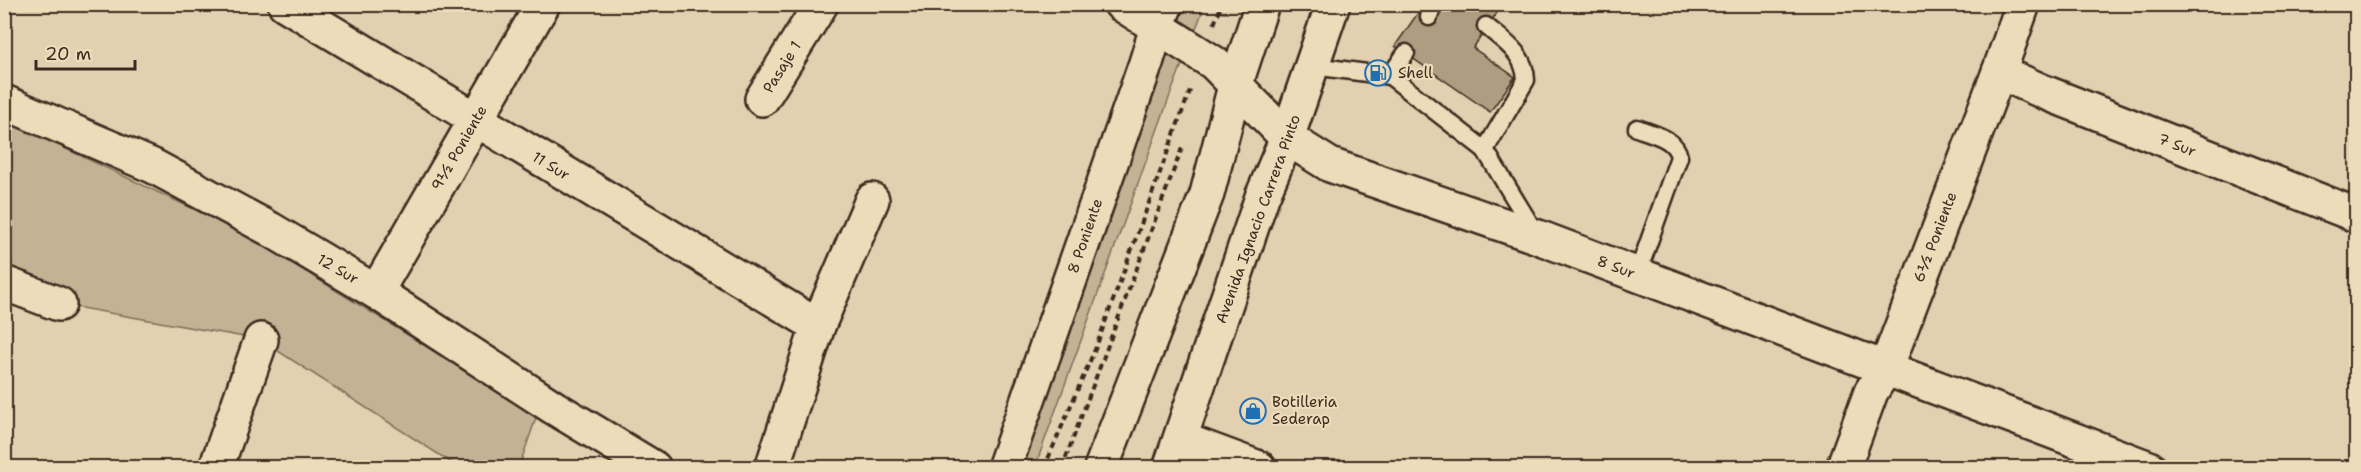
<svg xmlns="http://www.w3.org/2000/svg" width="2361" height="472" viewBox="0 0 2361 472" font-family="'Shantell Sans',sans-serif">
<rect width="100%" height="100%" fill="#e3d0b0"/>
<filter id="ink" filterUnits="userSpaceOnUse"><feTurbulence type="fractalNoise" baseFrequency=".0167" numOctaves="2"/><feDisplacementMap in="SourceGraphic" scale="12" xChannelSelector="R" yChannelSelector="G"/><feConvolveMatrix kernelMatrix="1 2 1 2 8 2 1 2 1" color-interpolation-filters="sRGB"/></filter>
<g filter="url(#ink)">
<g fill="#c4b295" stroke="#806e5a" stroke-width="1.5">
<polygon points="1180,5 1205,5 1169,98 1035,467 1014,468"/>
<polygon points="5,120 240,231 537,415 519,467 458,467 261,340 59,304 5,285"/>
</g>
<polygon fill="#af9d82" stroke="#3b2a1e" stroke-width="1.5" points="1445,4 1503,4 1473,48 1515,77 1490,112 1395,46 1420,10 1435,21"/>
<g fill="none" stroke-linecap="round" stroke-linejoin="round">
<g stroke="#3b2a1e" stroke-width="21">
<g id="lane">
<polyline points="1429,17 1433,4"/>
<polyline points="1313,66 1390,76 1406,53"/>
<path d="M1390 76 1485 150 1526 80C1525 54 1505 42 1486 26"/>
<path d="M1637 128C1652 134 1676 138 1679 157L1637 275"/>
<polyline points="1485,150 1536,234"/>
</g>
</g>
<g stroke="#3b2a1e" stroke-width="38">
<g id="street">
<polyline points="285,4 818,326"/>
<polyline points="1121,4 1214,63 1287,138 1330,165 1538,237 2149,468"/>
<polyline points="1999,72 2044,92 2356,215"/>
<polyline points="762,99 821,4"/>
<polyline points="4,102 153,166 270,229 376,292 553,407 654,468"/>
<polyline points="4,283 59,304"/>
<polyline points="376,292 543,4"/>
<polyline points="216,468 261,340"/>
<polyline points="772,468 818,326 872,200"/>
<polyline points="1004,468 1146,63 1157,27"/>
<polyline points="1843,468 1871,392 1886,368 1999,72 2023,4"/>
</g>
</g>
<g stroke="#3b2a1e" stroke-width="38">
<g id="secondary">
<polyline points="1157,27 1166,4"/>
<polyline points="1181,439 1259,468"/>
</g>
</g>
<g stroke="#3b2a1e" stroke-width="38">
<g id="primary">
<polyline points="1101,468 1207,194 1235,86 1262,4"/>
<polyline points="1170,468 1262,197 1287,138 1333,4"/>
</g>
</g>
<g stroke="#3b2a1e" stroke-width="4" stroke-dasharray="6 4.5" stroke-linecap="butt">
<polyline points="1214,24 1222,4"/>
<polyline points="1044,468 1096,347 1191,88"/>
<polyline points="1062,468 1182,148"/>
</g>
<use href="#lane" stroke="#eedbb9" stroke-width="16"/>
<use href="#street" stroke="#eedbb9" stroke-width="33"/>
<use href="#secondary" stroke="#eedbb9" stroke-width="33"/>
<use href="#primary" stroke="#eedbb9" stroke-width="33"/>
</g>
</g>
<defs>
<g id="fuel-ring" transform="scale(1.35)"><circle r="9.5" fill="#eedbb9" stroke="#1f6fb2" stroke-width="1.5"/><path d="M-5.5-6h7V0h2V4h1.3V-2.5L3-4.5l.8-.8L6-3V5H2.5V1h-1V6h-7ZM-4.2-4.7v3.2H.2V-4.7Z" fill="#1f6fb2"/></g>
<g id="shop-ring" transform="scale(1.35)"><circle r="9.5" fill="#eedbb9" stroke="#1f6fb2" stroke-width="1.5"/><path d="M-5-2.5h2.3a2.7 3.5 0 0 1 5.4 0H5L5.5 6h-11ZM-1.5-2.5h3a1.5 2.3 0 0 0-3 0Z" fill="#1f6fb2"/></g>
</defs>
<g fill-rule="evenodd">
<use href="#fuel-ring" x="1378" y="73"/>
<use href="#shop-ring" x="1253" y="411"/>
</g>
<g text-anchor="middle" stroke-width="4.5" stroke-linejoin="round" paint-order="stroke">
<g font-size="15" fill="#3b2a1e" stroke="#eedbb9">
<text transform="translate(782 67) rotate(-58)" y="5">Pasaje 1</text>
<text transform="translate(2177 145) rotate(21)" y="5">7 Sur</text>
<text transform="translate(459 148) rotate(-60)" y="5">9½ Poniente</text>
<text transform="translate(551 166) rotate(31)" y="5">11 Sur</text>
<text transform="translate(1258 219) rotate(-70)" y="5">Avenida Ignacio Carrera Pinto</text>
<text transform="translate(1085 236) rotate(-71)" y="5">8 Poniente</text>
<text transform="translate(1935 237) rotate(-69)" y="5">6½ Poniente</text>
<text transform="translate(1616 267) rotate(21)" y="5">8 Sur</text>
<text transform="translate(338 269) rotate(30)" y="5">12 Sur</text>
</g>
<g font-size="15" fill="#3b2a1e" stroke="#eedbb9" text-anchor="start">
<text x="1398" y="78">Shell</text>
<text x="1272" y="407">Botilleria<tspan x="1272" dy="17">Sederap</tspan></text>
</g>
</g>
<rect width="2361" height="472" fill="none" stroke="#eedbb9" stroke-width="24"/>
<rect x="12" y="12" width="2337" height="448" fill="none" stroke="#3b2a1e" stroke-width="2" filter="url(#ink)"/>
<path d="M36 60v9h99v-9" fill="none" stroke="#3b2a1e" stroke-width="3"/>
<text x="45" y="60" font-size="18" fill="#3b2a1e" stroke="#eedbb9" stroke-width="4.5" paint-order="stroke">20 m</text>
</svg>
